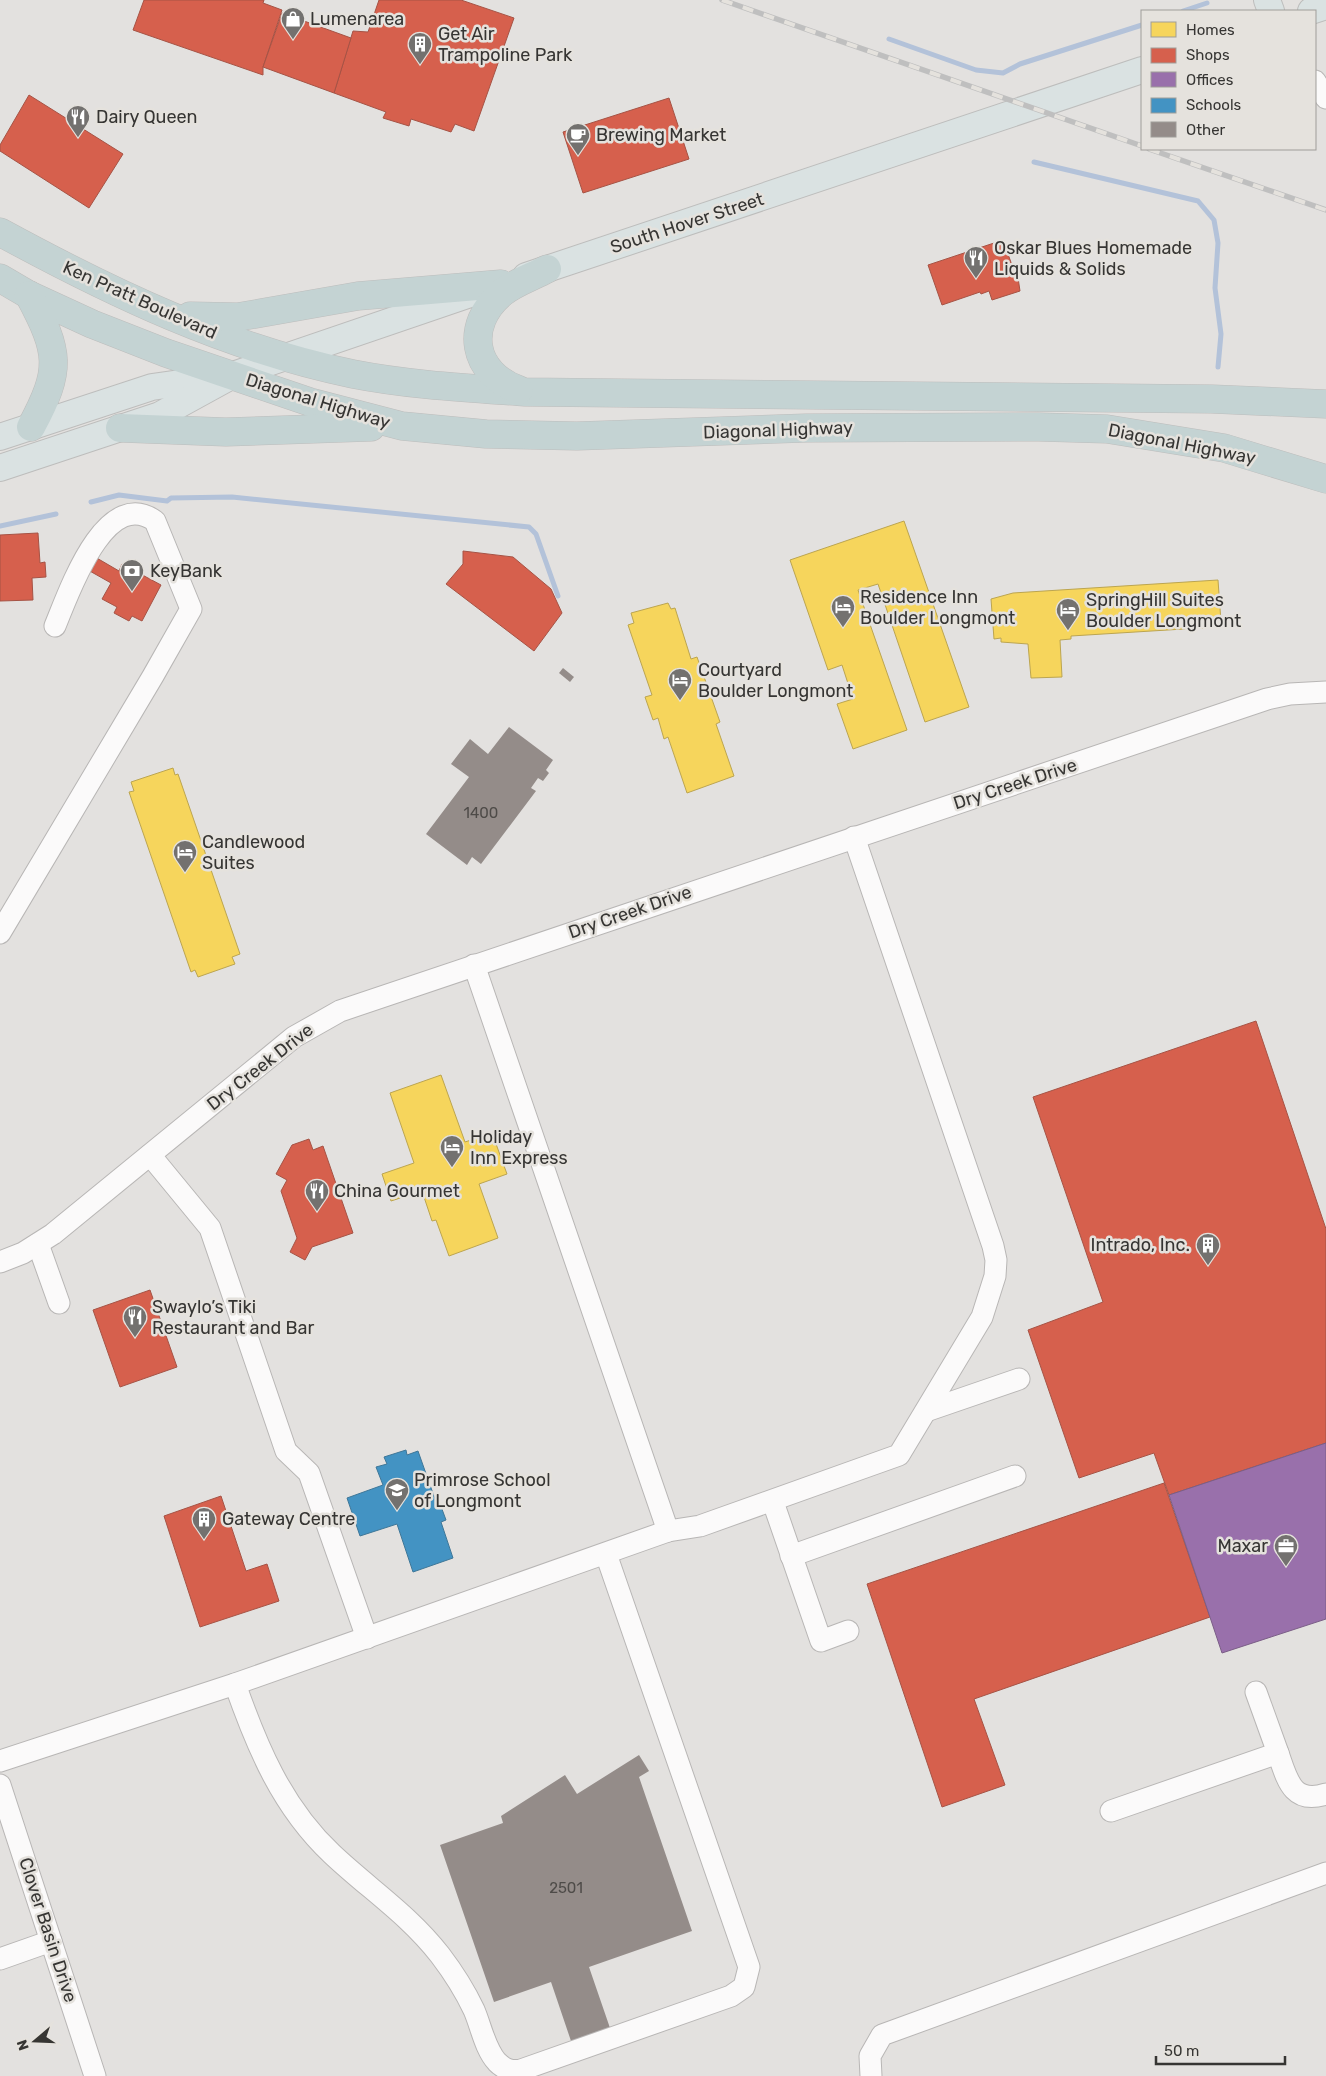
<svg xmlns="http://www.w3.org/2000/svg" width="1326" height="2076" viewBox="0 0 1326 2076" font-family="Rubik,sans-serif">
<rect width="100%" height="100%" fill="#e3e1df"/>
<g fill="#f6d55c" stroke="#bca550">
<polygon points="904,521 969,707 925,722 878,584 858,590 907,730 853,749 837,704 853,699 842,665 828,670 790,560"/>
<polygon points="1218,580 1221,622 1215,622 1216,627 1071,636 1071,639 1060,640 1062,677 1031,678 1028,644 1001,642 1001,638 994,639 991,599 1013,593"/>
<polygon points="668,603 671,609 675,608 691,659 697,657 720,722 716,724 734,776 687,793 668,737 664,739 658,718 653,720 645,697 652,695 628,625 634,623 631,613"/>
<polygon points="173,768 175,775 178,774 240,954 232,957 235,964 198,977 195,970 191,972 129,792 134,791 131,782"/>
<polygon points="441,1075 465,1142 492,1133 507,1174 479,1184 498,1238 449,1256 436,1220 432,1221 422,1191 391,1201 382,1174 414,1163 390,1093"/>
</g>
<g fill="#d6604d" stroke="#a65345">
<polygon points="144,0 264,0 263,3 282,10 263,67 263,75 133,30"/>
<polygon points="379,0 461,0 514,18 474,131 455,124 451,132 411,119 409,126 383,118 386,112 334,93 353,31 368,32"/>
<polygon points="282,13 351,38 334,93 263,67"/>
<polygon points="29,95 123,154 89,208 0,151 0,145"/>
<polygon points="669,98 689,159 583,193 563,132"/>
<polygon points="1003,240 1013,268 1017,271 1020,291 992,300 989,291 981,294 980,292 942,305 928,265"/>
<polygon points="38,533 40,563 45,562 46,577 32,578 33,600 0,601 0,535"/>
<polygon points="463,551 513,557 551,589 562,613 534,651 446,584 463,564"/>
<polygon points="95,557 119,571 122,564 161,585 142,621 132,616 129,621 114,613 117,607 102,599 111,583 88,570"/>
<polygon points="1256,1021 1326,1229 1326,1443 1169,1495 1154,1453 1079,1478 1028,1330 1103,1302 1033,1097"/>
<polygon points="309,1139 313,1150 323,1146 353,1233 312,1247 305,1260 290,1252 297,1238 281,1191 287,1180 276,1174 292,1145"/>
<polygon points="150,1290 177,1367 120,1387 93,1310"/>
<polygon points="1164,1483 1210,1617 974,1699 1005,1785 942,1807 867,1584"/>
<polygon points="221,1496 246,1571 267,1564 279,1601 200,1627 164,1516"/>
</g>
<polygon fill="#9970ab" stroke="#7b5e87" points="1326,1443 1326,1619 1222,1653 1169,1495"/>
<polygon fill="#4393c3" stroke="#3f7798" points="406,1450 407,1455 418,1451 436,1502 439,1501 446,1520 441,1522 453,1558 413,1572 397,1524 360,1536 347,1498 383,1485 376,1467 387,1464 384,1457"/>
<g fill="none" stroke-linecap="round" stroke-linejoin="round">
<g stroke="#b3c2d9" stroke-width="5">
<polyline points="1183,11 1207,3"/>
<polyline points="889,39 976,70 1003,73 1020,64 1142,25"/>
<polyline points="1034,162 1198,201 1214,220 1218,243 1215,288 1221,334 1218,367"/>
<polyline points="91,502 119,495 167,501 171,498 232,497 529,527 536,534 558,596"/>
<polyline points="0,526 56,514"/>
</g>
</g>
<g fill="#948c89">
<polygon points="563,668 574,677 570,682 559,673"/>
<polygon points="509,727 553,760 546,770 549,773 543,781 538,778 531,788 536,791 481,864 472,857 467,865 426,834 469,777 451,764 470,739 488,754"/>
<polygon points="639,1755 649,1771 639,1777 692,1931 589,1967 610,2028 571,2041 551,1982 494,2002 440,1845 503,1823 501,1816 565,1775 577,1794"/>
</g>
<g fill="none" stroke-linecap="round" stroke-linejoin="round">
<g stroke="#b8b6b5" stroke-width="23">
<g id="minor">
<polyline points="1315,81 1326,98"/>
<path d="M0 933 153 676 191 609 155 521C105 485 68 595 55 626"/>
<polyline points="474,965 668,1531"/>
<polyline points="150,1155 210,1228 286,1451 309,1473 367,1638"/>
<polyline points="38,1244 59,1303"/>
<polyline points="0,1262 23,1253 53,1234 294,1037 340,1011 1267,699 1290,694 1326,692"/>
<polyline points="926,1411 1019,1379"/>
<polyline points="773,1502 821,1641 848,1631"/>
<polyline points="791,1556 1015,1476"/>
<path d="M235 1684C257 1747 282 1807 332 1854 369 1889 408 1914 440 1955 453 1972 465 1991 474 2010 481 2026 485 2049 497 2062 504 2069 511 2072 521 2070L731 1996 744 1987 749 1967 606 1554"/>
<path d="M1278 1753C1287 1779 1292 1805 1326 1794"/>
<polyline points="0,1761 235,1684 668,1531 700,1526 899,1455 982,1317 995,1276 996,1260 993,1246 854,837"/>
<polyline points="0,1785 95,2076"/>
<polyline points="1111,1811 1278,1753 1256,1692"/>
<polyline points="0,1959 51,1941"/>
<polyline points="871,2076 870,2056 882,2035 1326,1873"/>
</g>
</g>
<g stroke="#bdbdbc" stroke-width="28">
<g id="major">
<polyline points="1267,0 1271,11"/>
<polyline points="1311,11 1326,6"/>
<polyline points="526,276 1142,70"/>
<polyline points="0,437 152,387 215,378"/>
<polyline points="0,468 160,415 233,375 479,291"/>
</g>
</g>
<g stroke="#bdbdbc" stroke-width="29">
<g id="highway">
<path d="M0 232C112 293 227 348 353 374 409 385 468 388 525 392L1212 399 1326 404"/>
<polyline points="0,278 29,295 92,324 166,353 310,402 402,426 486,434 577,436 806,428 1039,427 1107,429 1224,448 1326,479"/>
<path d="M29 295C60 353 62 369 31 427"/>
<polyline points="190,316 238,317 358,296 501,284"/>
<path d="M519 390C472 373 464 325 502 293 514 283 532 277 547 269"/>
<polyline points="120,428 226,432 371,427"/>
</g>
</g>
<use href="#minor" stroke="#fbfafa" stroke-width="21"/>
<use href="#major" stroke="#dae2e2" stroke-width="26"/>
<use href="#highway" stroke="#c4d3d3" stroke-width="28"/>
<g stroke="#bfbfbf" stroke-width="5.5">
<g id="rail">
<polyline points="722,0 1142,146"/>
<polyline points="1149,149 1326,210"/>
</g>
</g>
<use href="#rail" stroke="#e5e2dd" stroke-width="4" stroke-dasharray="11" stroke-linecap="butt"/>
</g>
<defs>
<g id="shop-pin" transform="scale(1.25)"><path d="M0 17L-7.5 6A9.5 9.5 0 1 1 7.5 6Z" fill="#73716f" stroke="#e5e2dd"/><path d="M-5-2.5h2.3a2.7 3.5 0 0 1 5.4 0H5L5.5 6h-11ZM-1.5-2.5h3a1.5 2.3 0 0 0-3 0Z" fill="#fff"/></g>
<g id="building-pin" transform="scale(1.25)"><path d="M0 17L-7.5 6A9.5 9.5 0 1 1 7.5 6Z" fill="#73716f" stroke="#e5e2dd"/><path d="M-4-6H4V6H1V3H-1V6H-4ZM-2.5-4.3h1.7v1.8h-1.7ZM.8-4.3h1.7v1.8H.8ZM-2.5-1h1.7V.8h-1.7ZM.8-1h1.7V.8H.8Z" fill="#fff"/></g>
<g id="restaurant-pin" transform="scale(1.25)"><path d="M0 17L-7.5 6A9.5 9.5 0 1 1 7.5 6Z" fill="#73716f" stroke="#e5e2dd"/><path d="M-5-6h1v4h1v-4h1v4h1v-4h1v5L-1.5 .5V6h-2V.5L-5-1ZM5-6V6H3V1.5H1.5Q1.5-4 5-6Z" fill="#fff"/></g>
<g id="cafe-pin" transform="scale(1.25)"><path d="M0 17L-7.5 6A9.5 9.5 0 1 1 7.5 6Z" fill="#73716f" stroke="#e5e2dd"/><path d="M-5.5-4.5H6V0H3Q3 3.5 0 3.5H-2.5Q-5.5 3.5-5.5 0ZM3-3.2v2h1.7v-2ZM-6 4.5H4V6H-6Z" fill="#fff"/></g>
<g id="bank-pin" transform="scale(1.25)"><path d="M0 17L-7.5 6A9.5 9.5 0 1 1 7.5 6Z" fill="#73716f" stroke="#e5e2dd"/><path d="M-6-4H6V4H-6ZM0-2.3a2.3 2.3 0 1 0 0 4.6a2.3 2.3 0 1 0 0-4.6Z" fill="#fff"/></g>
<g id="hotel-pin" transform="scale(1.25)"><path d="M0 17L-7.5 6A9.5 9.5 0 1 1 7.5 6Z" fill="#73716f" stroke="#e5e2dd"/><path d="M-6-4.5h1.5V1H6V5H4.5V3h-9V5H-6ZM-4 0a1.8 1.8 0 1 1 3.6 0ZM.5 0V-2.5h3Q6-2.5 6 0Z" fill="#fff"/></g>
<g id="school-pin" transform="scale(1.25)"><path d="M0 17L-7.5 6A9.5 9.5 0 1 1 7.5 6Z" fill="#73716f" stroke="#e5e2dd"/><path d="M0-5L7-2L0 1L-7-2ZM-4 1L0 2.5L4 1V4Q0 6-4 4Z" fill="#fff"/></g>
<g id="office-pin" transform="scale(1.25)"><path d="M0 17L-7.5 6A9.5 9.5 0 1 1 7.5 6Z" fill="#73716f" stroke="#e5e2dd"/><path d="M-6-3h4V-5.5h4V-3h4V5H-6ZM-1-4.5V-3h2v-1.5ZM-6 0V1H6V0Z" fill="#fff"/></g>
</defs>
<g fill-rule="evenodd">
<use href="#shop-pin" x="293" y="19"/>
<use href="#building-pin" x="420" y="44"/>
<use href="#restaurant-pin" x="78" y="117"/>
<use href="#cafe-pin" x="578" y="135"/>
<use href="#restaurant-pin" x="976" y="258"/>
<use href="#bank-pin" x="132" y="571"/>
<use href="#hotel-pin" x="843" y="607"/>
<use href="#hotel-pin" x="1068" y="610"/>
<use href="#hotel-pin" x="680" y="680"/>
<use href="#hotel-pin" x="185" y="852"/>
<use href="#hotel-pin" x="452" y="1147"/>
<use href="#restaurant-pin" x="317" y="1191"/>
<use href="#building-pin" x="1208" y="1245"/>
<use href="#restaurant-pin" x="135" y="1317"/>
<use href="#school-pin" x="397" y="1490"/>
<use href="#building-pin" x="204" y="1519"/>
<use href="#office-pin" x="1286" y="1546"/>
</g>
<g text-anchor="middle" stroke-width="5" stroke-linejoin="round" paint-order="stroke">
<g font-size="15" fill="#4e4b48">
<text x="481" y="818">1400</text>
<text x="566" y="1893">2501</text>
</g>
<g font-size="18" fill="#363533" stroke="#e5e2dd" text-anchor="start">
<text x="310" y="25">Lumenarea</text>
<text x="438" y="40">Get Air<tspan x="438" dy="21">Trampoline Park</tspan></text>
<text x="96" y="123">Dairy Queen</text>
<text x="596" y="141">Brewing Market</text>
<text x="994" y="254">Oskar Blues Homemade<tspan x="994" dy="21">Liquids &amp; Solids</tspan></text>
<text x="150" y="577">KeyBank</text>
<text x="860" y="603">Residence Inn<tspan x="860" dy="21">Boulder Longmont</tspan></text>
<text x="1086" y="606">SpringHill Suites<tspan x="1086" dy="21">Boulder Longmont</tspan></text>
<text x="698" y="676">Courtyard<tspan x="698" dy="21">Boulder Longmont</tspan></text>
<text x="202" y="848">Candlewood<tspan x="202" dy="21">Suites</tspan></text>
<text x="470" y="1143">Holiday<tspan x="470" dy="21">Inn Express</tspan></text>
<text x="334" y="1197">China Gourmet</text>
<text x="1190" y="1251" text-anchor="end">Intrado, Inc.</text>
<text x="152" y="1313">Swaylo’s Tiki<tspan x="152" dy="21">Restaurant and Bar</tspan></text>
<text x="414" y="1486">Primrose School<tspan x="414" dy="21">of Longmont</tspan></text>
<text x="222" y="1525">Gateway Centre</text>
<text x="1268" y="1552" text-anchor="end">Maxar</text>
</g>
<g font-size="18" fill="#363533" stroke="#e5e2dd">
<text transform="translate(687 223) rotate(-18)" y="6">South Hover Street</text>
<text transform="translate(140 300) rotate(24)" y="6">Ken Pratt Boulevard</text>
<text transform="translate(318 401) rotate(17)" y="6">Diagonal Highway</text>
<text transform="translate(778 430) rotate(-2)" y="6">Diagonal Highway</text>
<text transform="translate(1182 444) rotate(11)" y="6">Diagonal Highway</text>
<text transform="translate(1015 784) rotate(-18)" y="6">Dry Creek Drive</text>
<text transform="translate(630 912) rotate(-19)" y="6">Dry Creek Drive</text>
<text transform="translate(260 1067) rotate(-38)" y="6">Dry Creek Drive</text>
<text transform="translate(48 1930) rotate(72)" y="6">Clover Basin Drive</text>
</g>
</g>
<rect x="1141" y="10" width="175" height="140" fill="#e5e2dd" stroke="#9f9d99"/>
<rect x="1151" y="22" width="25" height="15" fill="#f6d55c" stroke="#9f9d99"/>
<text x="1186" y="35" font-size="15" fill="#363533">Homes</text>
<rect x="1151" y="48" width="25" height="15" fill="#d6604d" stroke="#9f9d99"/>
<text x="1186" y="60" font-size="15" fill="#363533">Shops</text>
<rect x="1151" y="72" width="25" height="15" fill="#9970ab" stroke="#9f9d99"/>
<text x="1186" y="85" font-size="15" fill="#363533">Offices</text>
<rect x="1151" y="98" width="25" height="15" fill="#4393c3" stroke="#9f9d99"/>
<text x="1186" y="110" font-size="15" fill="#363533">Schools</text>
<rect x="1151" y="122" width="25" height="15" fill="#948c89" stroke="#9f9d99"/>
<text x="1186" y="135" font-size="15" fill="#363533">Other</text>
<g transform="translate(35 2041) rotate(251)" stroke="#e5e2dd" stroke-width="4" paint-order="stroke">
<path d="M0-4L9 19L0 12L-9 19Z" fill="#363533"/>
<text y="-8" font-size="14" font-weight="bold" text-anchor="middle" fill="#363533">N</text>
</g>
<path d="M1156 2056v8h129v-8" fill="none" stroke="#363533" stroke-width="2.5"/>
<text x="1164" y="2056" font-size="15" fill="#363533" stroke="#e5e2dd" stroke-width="4" paint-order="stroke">50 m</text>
</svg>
